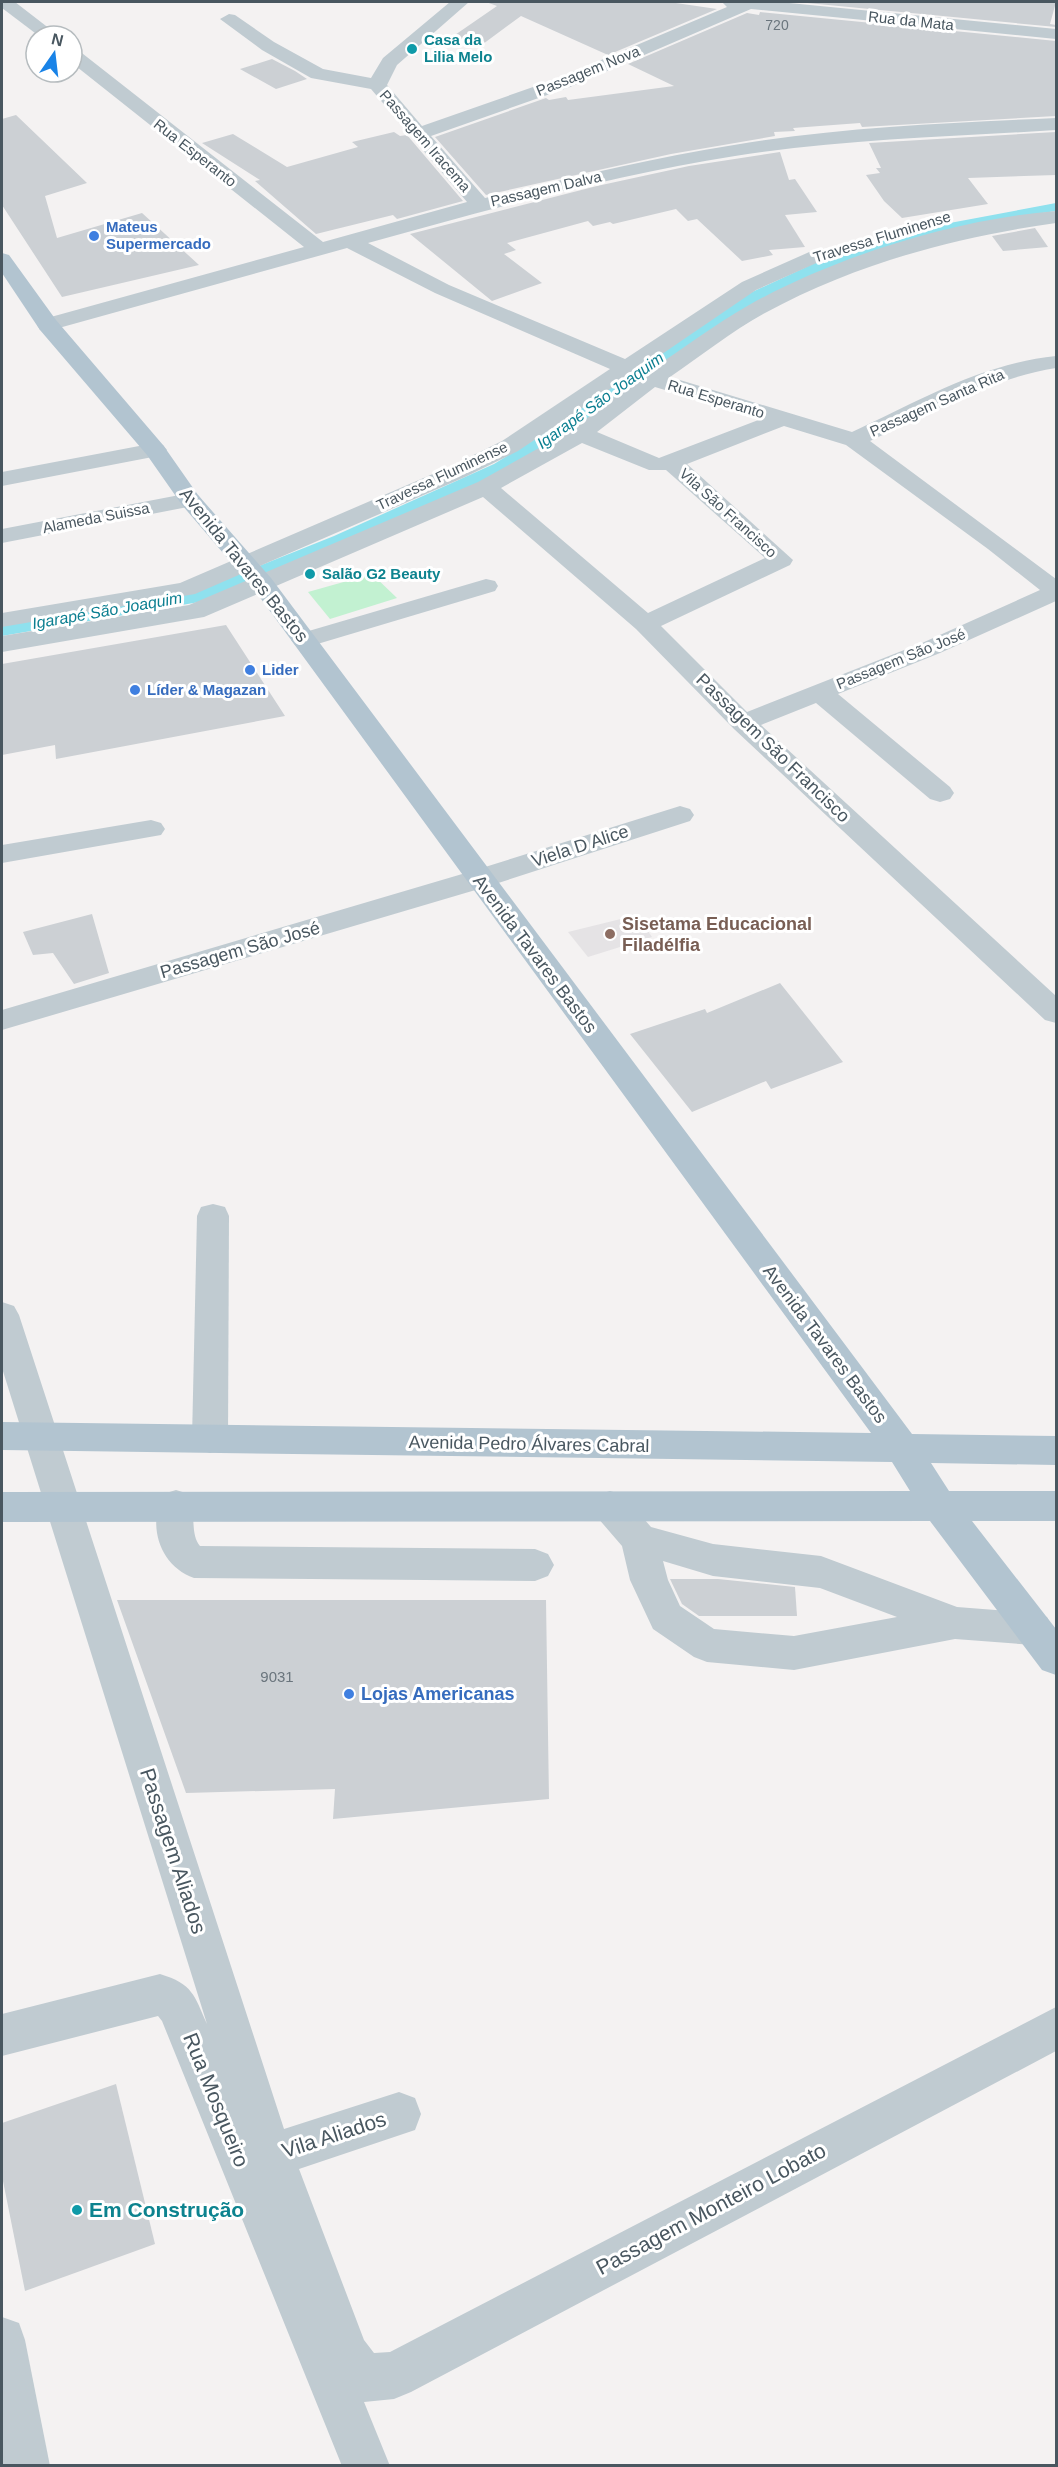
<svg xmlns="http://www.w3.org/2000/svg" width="1058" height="2467" viewBox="0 0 1058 2467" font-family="Arial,sans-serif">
<rect width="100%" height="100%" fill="#f4f2f2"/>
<polygon fill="#e5e3e5" points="637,915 652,937 588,957 568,932"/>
<polygon fill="#c2f1d1" points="372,574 397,598 330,619 308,592"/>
<polygon fill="#8fe1ee" points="1056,203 1056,211 1010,218 850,260 487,482 205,601 2,636 2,624 196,591 334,536 494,464 562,423 638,366 752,292 817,262 923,228"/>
<g fill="#ccd0d4">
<polygon points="486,2 669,2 717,9 608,55 521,16 483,44 452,37 497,6"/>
<polygon points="797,2 1056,2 1050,24 1056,25 1056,27"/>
<polygon points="760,12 1056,41 1056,116 862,127 860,123 793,128 795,131 774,132 775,136 671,154 486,195 435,137 546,98 549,100 566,97 568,100 674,86 628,64 747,13 759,15"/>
<polygon points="272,59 295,71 307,79 276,89 240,69"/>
<polygon points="16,115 87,183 45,196 57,238 142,213 199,265 62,297 2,205 2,119"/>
<polygon points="394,132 400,136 407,135 463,201 397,219 393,215 316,234 255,181 260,180 202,143 233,134 287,167 358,147 352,142"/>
<polygon points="1056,132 1056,175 968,178 988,204 902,218 884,201 866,175 880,173 876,168 881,168 869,143"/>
<polygon points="780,152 789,180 795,179 817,212 785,215 805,247 769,250 773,255 742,261 697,219 688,221 676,209 613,224 610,222 593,226 588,221 507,243 516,250 504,254 542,283 492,301 410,234 597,186 689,166"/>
<polygon points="1035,228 1048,247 1003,251 992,236"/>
<polygon points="226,625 285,716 56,759 55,745 2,755 2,664"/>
<polygon points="92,914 109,973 74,984 53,953 33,955 23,932"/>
<polygon points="780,983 843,1062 771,1089 766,1081 692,1112 630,1034 705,1009 707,1013"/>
<polygon points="670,1579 718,1579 795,1587 797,1616 699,1616 682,1604"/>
<polygon points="117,1600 546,1600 549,1799 333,1819 335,1789 186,1793"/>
<polygon points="116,2084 155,2244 25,2291 2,2176 2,2123"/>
</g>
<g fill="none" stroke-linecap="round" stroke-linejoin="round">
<g fill="#c0cbd1" fill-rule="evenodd">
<polygon points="2,2 15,2 59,36 39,36 2,8"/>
<path d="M450 2H469L397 65 387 85 422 126 556 79 727 7 722 2H779L1056 29V39L751 9 570 87 431 136 485 198C567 179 650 158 734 145 840 127 948 123 1056 118V130C949 137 842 139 735 156 611 176 489 209 368 243L449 285 625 359 742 282 816 249H830L833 253 830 257 756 290 643 367 650 370C683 349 715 324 749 305 836 256 957 219 1056 211V223C955 237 855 264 765 313 732 331 701 356 670 377L852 432C918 401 983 363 1056 356V368C989 379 931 412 870 441L1056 579V601L940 653 838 694 950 787 954 793 950 799 940 802 930 799 816 703 761 725 1056 996V1023L1045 1020 734 729 636 629 483 497 204 617 2 652V636L189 605 478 482 573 429 636 380 628 377 518 451 465 477 195 594 2 627V613L180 583 449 467 502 441 610 369 435 293 347 248 48 331 40 330 37 325 40 320 304 247 72 63V49L78 50 323 242 467 202 371 89 311 78 262 50 220 19 229 14 235 15 274 42 323 69 371 78 383 58ZM655 387 761 419 659 458 597 432ZM784 426 846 445 988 549 1040 590 922 643 747 712 661 626 790 565 793 560 687 464ZM582 443 649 470H666L765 558 648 613 501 488Z"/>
<polygon points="155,443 163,445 167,450 163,455 2,486 2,472"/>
<polygon points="190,493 198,495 202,500 198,505 2,543 2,529"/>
<polygon points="486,579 495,581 498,586 495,591 304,648 295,645 291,640 295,635"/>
<polygon points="680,806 690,809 694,815 690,821 489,886 2,1030 2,1010 469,872"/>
<polygon points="151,820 161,823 165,829 161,835 2,863 2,845"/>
<polygon points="213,1204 225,1207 229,1216 228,1439 223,1449 210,1453 197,1449 192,1439 197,1216 201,1207"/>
<path d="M2 1302 14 1306 19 1315 284 2129 399 2092 415 2098 421 2114 415 2130 299 2169 364 2340 374 2353 390 2352 1056 2007V2051L411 2392 394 2399 364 2402 390 2466H342L162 2021 158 2016 2 2056V2014L160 1974C193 1984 194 1995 207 2024L2 1368Z"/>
<path d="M176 1490 189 1494C197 1510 189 1533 200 1546L535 1549 548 1554 554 1565 548 1576 535 1581 194 1578C160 1566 147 1526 163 1494Z"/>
<path d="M610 1491 623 1495 651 1527 713 1544 821 1556 957 1607 1034 1613 1047 1617 1053 1629 1047 1641 1034 1645 955 1639 794 1670 707 1662 694 1657 653 1629 630 1580 622 1546 597 1517 592 1506 597 1495ZM663 1561 713 1576 820 1588 897 1617 794 1636 714 1629 680 1606 668 1580Z"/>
<polygon points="2,2317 19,2323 25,2340 50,2466 2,2466"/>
</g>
<polygon fill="#b2c4d0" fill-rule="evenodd" points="2,253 9,255 56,320 163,445 198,495 271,578 912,1434 1056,1436 1056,1465 931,1463 949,1491 1056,1491 1056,1521 972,1521 1056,1629 1056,1675 1042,1670 930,1521 2,1522 2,1492 910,1491 892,1462 2,1450 2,1422 871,1433 253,588 182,505 147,455 40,330 2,273"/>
</g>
<g fill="#0f9aa8" stroke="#fff" stroke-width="2">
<circle cx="412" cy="49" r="6"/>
<circle cx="310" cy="574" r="6"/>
<circle cx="77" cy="2210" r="6"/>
</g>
<g fill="#3f7fe0" stroke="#fff" stroke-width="2">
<circle cx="94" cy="236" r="6"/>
<circle cx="250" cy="670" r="6"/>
<circle cx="135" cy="690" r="6"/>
<circle cx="349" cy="1694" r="6"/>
</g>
<circle fill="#8d6e63" stroke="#fff" stroke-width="2" cx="610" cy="934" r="6"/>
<g text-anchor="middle" stroke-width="6" stroke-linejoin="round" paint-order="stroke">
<g font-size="14" fill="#6a757d">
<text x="777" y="30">720</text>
</g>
<g font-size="15" fill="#495760" stroke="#fff">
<text transform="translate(911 21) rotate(6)" y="5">Rua da Mata</text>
<text transform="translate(588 71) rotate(-22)" y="5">Passagem Nova</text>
<text transform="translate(425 141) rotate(49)" y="5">Passagem Iracema</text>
<text transform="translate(195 153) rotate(38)" y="5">Rua Esperanto</text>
<text transform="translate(546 189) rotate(-13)" y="5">Passagem Dalva</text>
<text transform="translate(882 237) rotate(-17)" y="5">Travessa Fluminense</text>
<text transform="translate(716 399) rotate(17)" y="5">Rua Esperanto</text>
<text transform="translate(937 403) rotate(-24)" y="5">Passagem Santa Rita</text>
<text transform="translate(442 476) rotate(-25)" y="5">Travessa Fluminense</text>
<text transform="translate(728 513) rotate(42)" y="5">Vila São Francisco</text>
<text transform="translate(96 518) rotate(-11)" y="5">Alameda Suissa</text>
<text transform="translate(901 659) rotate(-22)" y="5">Passagem São José</text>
</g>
<g font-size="15" font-weight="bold" fill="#0d838f" stroke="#fff" text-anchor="start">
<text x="424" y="45">Casa da<tspan x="424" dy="17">Lilia Melo</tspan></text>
<text x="322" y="579">Salão G2 Beauty</text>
</g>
<g font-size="15" font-weight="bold" fill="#366cbe" stroke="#fff" text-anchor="start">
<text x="106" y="232">Mateus<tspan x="106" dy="17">Supermercado</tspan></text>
<text x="262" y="675">Lider</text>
<text x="147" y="695">Líder &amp; Magazan</text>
</g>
<g font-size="15" fill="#6a757d">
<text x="277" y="1682">9031</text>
</g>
<g font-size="16" font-style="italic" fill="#0c7f91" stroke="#fff">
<text transform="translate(600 400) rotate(-36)" y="6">Igarapé São Joaquim</text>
<text transform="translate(107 610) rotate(-10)" y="6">Igarapé São Joaquim</text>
</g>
<g font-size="18" fill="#495760" stroke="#fff">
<text transform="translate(244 565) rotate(51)" y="6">Avenida Tavares Bastos</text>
<text transform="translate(773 748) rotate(44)" y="6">Passagem São Francisco</text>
<text transform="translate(580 846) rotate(-18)" y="6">Viela D Alice</text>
<text transform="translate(240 950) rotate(-16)" y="6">Passagem São José</text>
<text transform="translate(535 954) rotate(53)" y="6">Avenida Tavares Bastos</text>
<text transform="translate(825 1344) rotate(53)" y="6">Avenida Tavares Bastos</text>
<text transform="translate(529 1444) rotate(1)" y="6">Avenida Pedro Álvares Cabral</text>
</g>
<g font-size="18" font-weight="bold" fill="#785e54" stroke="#fff" text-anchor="start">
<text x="622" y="930">Sisetama Educacional<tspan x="622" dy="21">Filadélfia</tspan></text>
</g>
<g font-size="18" font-weight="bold" fill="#366cbe" stroke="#fff" text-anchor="start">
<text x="361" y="1700">Lojas Americanas</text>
</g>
<g font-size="21" fill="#495760" stroke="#fff">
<text transform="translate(173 1851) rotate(72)" y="7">Passagem Aliados</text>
<text transform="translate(216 2100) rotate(68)" y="7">Rua Mosqueiro</text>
<text transform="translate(334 2135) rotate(-18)" y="7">Vila Aliados</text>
<text transform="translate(711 2209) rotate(-28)" y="7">Passagem Monteiro Lobato</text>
</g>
<g font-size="21" font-weight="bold" fill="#0d838f" stroke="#fff" text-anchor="start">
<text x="89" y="2217">Em Construção</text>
</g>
</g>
<rect width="1058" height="2467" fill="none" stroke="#495760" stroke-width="6"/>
<g transform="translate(54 54) rotate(14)"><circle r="28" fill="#ffffff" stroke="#b6bcbf" stroke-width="1.5"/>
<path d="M0-4.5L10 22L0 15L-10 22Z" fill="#1983e7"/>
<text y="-9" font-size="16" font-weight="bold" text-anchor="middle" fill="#495760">N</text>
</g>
</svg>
